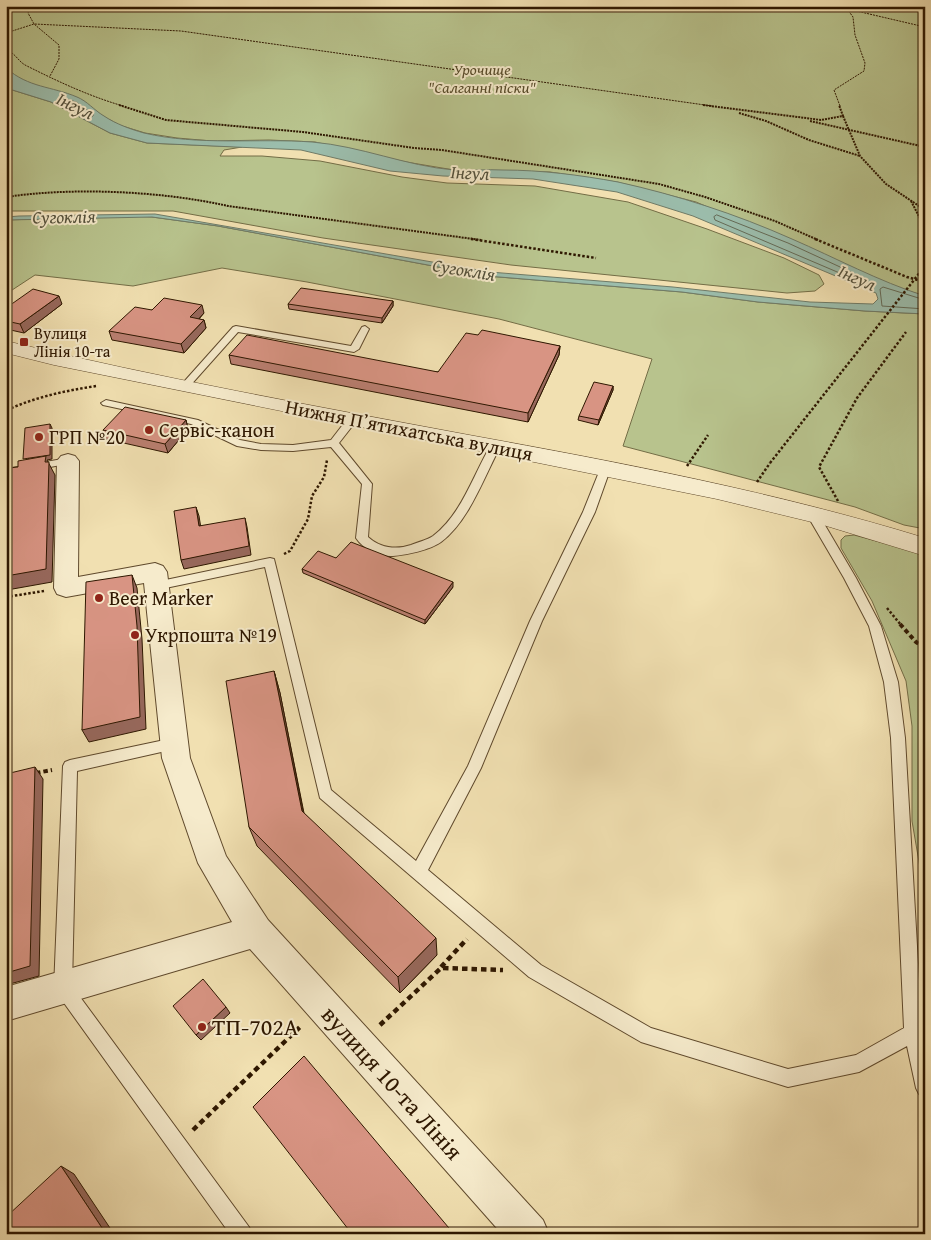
<svg xmlns="http://www.w3.org/2000/svg" width="931" height="1240" viewBox="0 0 931 1240" font-family="'Gentium Book Plus',serif">
<rect width="100%" height="100%" fill="#f1e0b1"/>
<filter id="stains"><feTurbulence type="fractalNoise" baseFrequency=".004" numOctaves="4"/><feColorMatrix values="0 0 0 0 .2 0 0 0 0 .09 0 0 0 0 .02 0 0 0 .5 -.17"/></filter>
<radialGradient id="worn" r=".72"><stop offset=".6" stop-color="#630" stop-opacity="0"/><stop offset="1" stop-color="#630" stop-opacity=".3"/></radialGradient>
<g fill="#b8c38d" stroke="#736d46">
<polygon points="6,6 925,6 925,296 892,286 696,202 617,182 550,172 454,170 406,162 315,142 269,140 212,141 177,138 145,133 119,125 103,116 78,98 45,89 19,79 6,68"/>
<polygon points="6,88 51,102 110,133 147,143 242,147 224,150 220,156 262,156 320,161 402,177 447,183 535,186 628,202 707,229 784,258 819,275 824,284 815,291 787,293 511,265 323,238 173,211 6,211"/>
<polygon points="127,216 152,217 218,226 487,276 682,292 758,302 865,311 925,314 925,529 904,525 855,507 623,446 652,359 499,319 307,282 222,268 133,286 35,275 6,294 6,220"/>
<polygon points="854,535 925,554 925,897 912,821 912,726 906,681 872,601 841,548 841,540 845,536"/>
</g>
<path fill="#9bbdac" stroke="#6f7b67" d="M6 68C29 88 51 86 77 97 87 101 94 110 104 116 116 124 130 129 144 133 199 146 257 138 312 142 361 146 406 166 454 170 470 171 487 169 503 170 541 170 580 175 618 182 677 195 736 214 792 239 836 258 878 281 925 296V314L865 311 758 302 682 292 487 276 218 226 152 217 6 220V217L19 216 155 214 490 272 673 287 810 302 873 304 878 299 876 293 693 216 617 192 533 179 443 176 390 171 301 150 147 143 110 133 51 102 6 88Z"/>
<g fill="none" stroke-linecap="round" stroke-linejoin="round">
<g stroke="#646a56" stroke-width="1">
<polygon points="63,98 76,102 93,114 93,116 90,117 61,102 60,99"/>
<polygon points="717,215 788,243 851,272 852,275 849,277 715,220 714,217"/>
<polyline points="925,300 883,287 880,289 882,306 925,309"/>
</g>
<g stroke="#5f492c" stroke-width="2">
<g id="service">
<polygon points="236,326 351,346 362,327 365,326 369,329 359,349 354,352 238,332 188,388 182,388 182,384 233,327"/>
<path d="M106 400 198 420 240 440 261 444 293 445 331 440 348 418H356L357 420 339 443 372 484 368 537C380 548 396 550 411 545 418 542 427 540 433 536 462 514 473 475 491 445L495 444 500 447C484 477 469 521 441 542 430 550 406 555 393 556 380 557 363 549 356 538L362 484 331 447 293 451 261 450 237 446 191 424 103 405 101 403Z"/>
<polygon points="68,458 73,461 72,463 6,475 6,469"/>
<polygon points="606,464 611,467 595,512 542,621 481,768 428,870 541,965 651,1028 788,1069 856,1055 904,1028 891,738 884,682 869,626 844,578 806,513 812,509 816,510 856,578 881,626 898,682 905,738 922,1033 925,1046 925,1097 919,1094 916,1088 907,1046 859,1072 788,1087 641,1042 529,977 320,798 265,567 156,590 150,586 156,582 270,558 274,559 331,790 416,861 468,766 530,621 583,512 601,467"/>
<polygon points="174,738 179,740 181,744 179,748 77,771 72,986 249,1227 252,1234 230,1234 54,989 63,766 65,762 70,760"/>
</g>
</g>
<g stroke="#5f492c" stroke-width="2">
<polygon id="minor" points="68,454 75,456 79,461 78,577 155,563 163,566 167,572 190,758 226,856 268,920 543,1220 549,1234 502,1234 250,949 6,1021 6,987 232,922 198,863 162,758 144,583 66,597 57,594 54,588 57,461 61,456"/>
</g>
<g stroke="#5f492c" stroke-width="1">
<path id="tertiary" d="M6 341C159 378 314 406 469 435 623 463 775 492 925 538V556L820 524 717 499 54 365 6 353Z"/>
</g>
<g stroke="#2e1700" stroke-width="1" stroke-dasharray="2 1" stroke-linecap="butt">
<polyline points="31,6 28,13 34,24 181,31 712,106"/>
<polyline points="835,6 925,27"/>
<polyline points="6,33 34,24 59,45 59,59 50,76"/>
<path d="M6 50C16 53 18 62 27 66 59 82 89 96 123 106"/>
<polyline points="840,106 834,90 864,71 865,63 855,35 853,17 845,6"/>
</g>
<g stroke="#2e1700" stroke-width="2" stroke-dasharray="2 1" stroke-linecap="butt">
<polyline points="119,105 166,120 303,132 414,148 442,150 659,184 705,197 775,221 818,240"/>
<polyline points="703,105 821,120 843,116 839,105"/>
<polyline points="739,113 766,121 809,140 860,156"/>
<polyline points="843,116 860,156 886,184 925,210"/>
<polyline points="810,121 925,147"/>
<path d="M6 197C73 187 162 191 228 206L481 240"/>
<polyline points="911,201 925,228"/>
</g>
<g stroke="#2e1700" stroke-width="2.5" stroke-dasharray="2.5 2" stroke-linecap="butt">
<polyline points="471,239 596,258"/>
<polyline points="815,239 907,277 925,282"/>
<path d="M7 410C36 397 64 391 96 386"/>
<polyline points="687,466 708,435"/>
<polyline points="757,482 770,463"/>
<polyline points="838,501 819,467 857,398 906,332"/>
<polyline points="284,554 290,551 308,519 312,496 324,477 327,460"/>
<polyline points="6,597 44,591"/>
<polyline points="887,608 901,625"/>
</g>
<g stroke="#2e1700" stroke-width="4" stroke-dasharray="4.5 3" stroke-linecap="butt">
<polyline points="900,624 916,642 925,648"/>
<polyline points="36,773 52,770"/>
</g>
<g stroke="#2e1700" stroke-width="4.5" stroke-dasharray="5.5 4" stroke-linecap="butt">
<polyline points="441,967 467,939"/>
<polyline points="380,1025 441,968 503,970"/>
<polyline points="193,1130 302,1025"/>
</g>
<use href="#service" fill="#f6ebcc" fill-rule="evenodd"/>
<use href="#minor" fill="#f6ebcc" fill-rule="evenodd"/>
<use href="#tertiary" fill="#f6ebcc" fill-rule="evenodd"/>
<polyline stroke="#2e1700" stroke-width="2.5" stroke-dasharray="2.5 2" stroke-linecap="butt" points="770,463 925,266"/>
</g>
<g fill="#ba7f71" stroke="#2e1700">
<polygon points="393,301 393,306 382,323 289,309 288,304"/>
<polygon points="62,304 24,333 6,329 6,308"/>
<polygon points="152,310 204,313 199,319 204,320 206,328 184,353 112,340 109,331"/>
<polygon points="478,335 560,346 559,355 528,422 231,364 229,355 438,372"/>
<polygon points="613,386 613,390 598,425 578,420 579,416"/>
<polygon points="186,420 188,429 168,453 106,439 103,430"/>
<polygon points="336,558 453,587 425,624 303,573 302,569"/>
<polygon points="274,671 280,693 304,813 437,955 400,993 257,846 249,827"/>
</g>
<g fill="#97685c" stroke="#2e1700">
<polygon points="59,296 62,304 24,333 20,324"/>
<polygon points="393,301 393,306 382,323 382,318"/>
<polygon points="202,305 204,313 192,326 190,317"/>
<polygon points="204,320 206,328 184,353 181,344"/>
<polygon points="560,346 559,355 528,422 528,413"/>
<polygon points="613,386 613,390 598,425 599,420"/>
<polygon points="186,420 188,429 168,453 165,444"/>
<polygon points="50,424 52,428 52,459 47,460 55,475 52,582 7,590 6,576 25,464"/>
<polygon points="196,507 199,516 202,535 199,526"/>
<polygon points="245,518 247,527 251,555 184,569 181,560"/>
<polygon points="132,575 137,588 142,639 146,729 89,742 82,730"/>
<polygon points="453,582 453,587 425,624 425,620"/>
<polygon points="274,671 280,693 307,831 302,811"/>
<polygon points="35,767 43,779 39,976 6,985 6,973"/>
<polygon points="436,938 437,955 400,993 398,977"/>
<polygon points="226,1007 230,1013 201,1040 196,1035"/>
<polygon points="61,1166 74,1174 114,1234 106,1234"/>
</g>
<g fill="#d89483" stroke="#2e1700">
<polygon points="301,288 393,301 382,318 288,304"/>
<polygon points="33,289 59,296 20,324 6,321 6,308"/>
<polygon points="164,298 202,305 190,317 204,320 181,344 109,331 135,307 152,310"/>
<polygon points="482,330 560,346 528,413 229,355 247,335 438,372 466,333 478,335"/>
<polygon points="594,382 613,386 599,420 579,416"/>
<polygon points="125,407 186,420 165,444 103,430"/>
<polygon points="50,424 50,455 23,459 25,428"/>
<polygon points="46,456 45,462 49,462 46,569 6,576 6,500 9,468 18,467 18,461"/>
<polygon points="196,507 199,526 245,518 249,546 181,560 174,511"/>
<polygon points="351,542 453,582 425,620 302,569 318,551 336,558"/>
<polygon points="132,575 137,626 140,717 82,730 86,582"/>
<polygon points="274,671 302,811 436,938 398,977 249,827 226,681"/>
<polygon points="35,767 30,966 6,973 6,774"/>
<polygon points="203,979 226,1007 196,1035 173,1006"/>
<polygon points="304,1056 454,1234 352,1234 253,1107"/>
<polygon points="61,1166 106,1234 6,1234 6,1217"/>
</g>
<g fill="#8f2418" stroke="#f6ebcc" stroke-width="2">
<rect x="19" y="337" width="10" height="10" rx="2.5"/>
<circle cx="149" cy="430" r="5"/>
<circle cx="39" cy="437" r="5"/>
<circle cx="99" cy="598" r="5"/>
<circle cx="135" cy="635" r="5"/>
<circle cx="202" cy="1027" r="5"/>
</g>
<g text-anchor="middle" stroke-width="4" stroke-linejoin="round" paint-order="stroke">
<g font-size="16" font-style="italic" fill="#574b2a" stroke="#f6ebcc">
<text x="482" y="75">Урочище<tspan x="482" dy="18">"Салганні піски"</tspan></text>
</g>
<g font-size="16" fill="#2e1700" stroke="#f6ebcc" text-anchor="start">
<text x="34" y="339">Вулиця<tspan x="34" dy="18">Лінія 10-та</tspan></text>
</g>
<g font-size="18" font-style="italic" fill="#54513c" stroke="#f6ebcc">
<text transform="translate(75 106) rotate(26)" y="6">Інгул</text>
<text transform="translate(470 173) rotate(3)" y="6">Інгул</text>
<text transform="translate(64 217) rotate(-1)" y="6">Сугоклія</text>
<text transform="translate(464 270) rotate(9)" y="6">Сугоклія</text>
<text transform="translate(857 278) rotate(24)" y="6">Інгул</text>
</g>
<g font-size="20" fill="#2e1700" stroke="#f6ebcc" text-anchor="start">
<text x="159" y="437">Сервіс-канон</text>
<text x="49" y="444">ГРП №20</text>
<text x="109" y="605">Beer Marker</text>
<text x="145" y="642">Укрпошта №19</text>
</g>
<g font-size="20" fill="#2e1700" stroke="#f6ebcc">
<text transform="translate(409 430) rotate(11)" y="7">Нижня Пʼятихатська вулиця</text>
</g>
<g font-size="24" fill="#2e1700" stroke="#f6ebcc" text-anchor="start">
<text x="212" y="1035">ТП-702А</text>
</g>
<g font-size="24" fill="#2e1700" stroke="#f6ebcc">
<text transform="translate(392 1083) rotate(48)" y="8">вулиця 10-та Лінія</text>
</g>
</g>
<rect width="931" height="1240" fill="none" stroke="#f1e0b1" stroke-width="25"/>
<rect x="8" y="8" width="916" height="1225" fill="none" stroke="#2e1700" stroke-width="2.5"/>
<rect x="12" y="12" width="906" height="1215" fill="none" stroke="#2e1700"/>
<rect width="100%" height="100%" filter="url(#stains)"/>
<rect width="100%" height="100%" fill="url(#worn)"/>
</svg>
